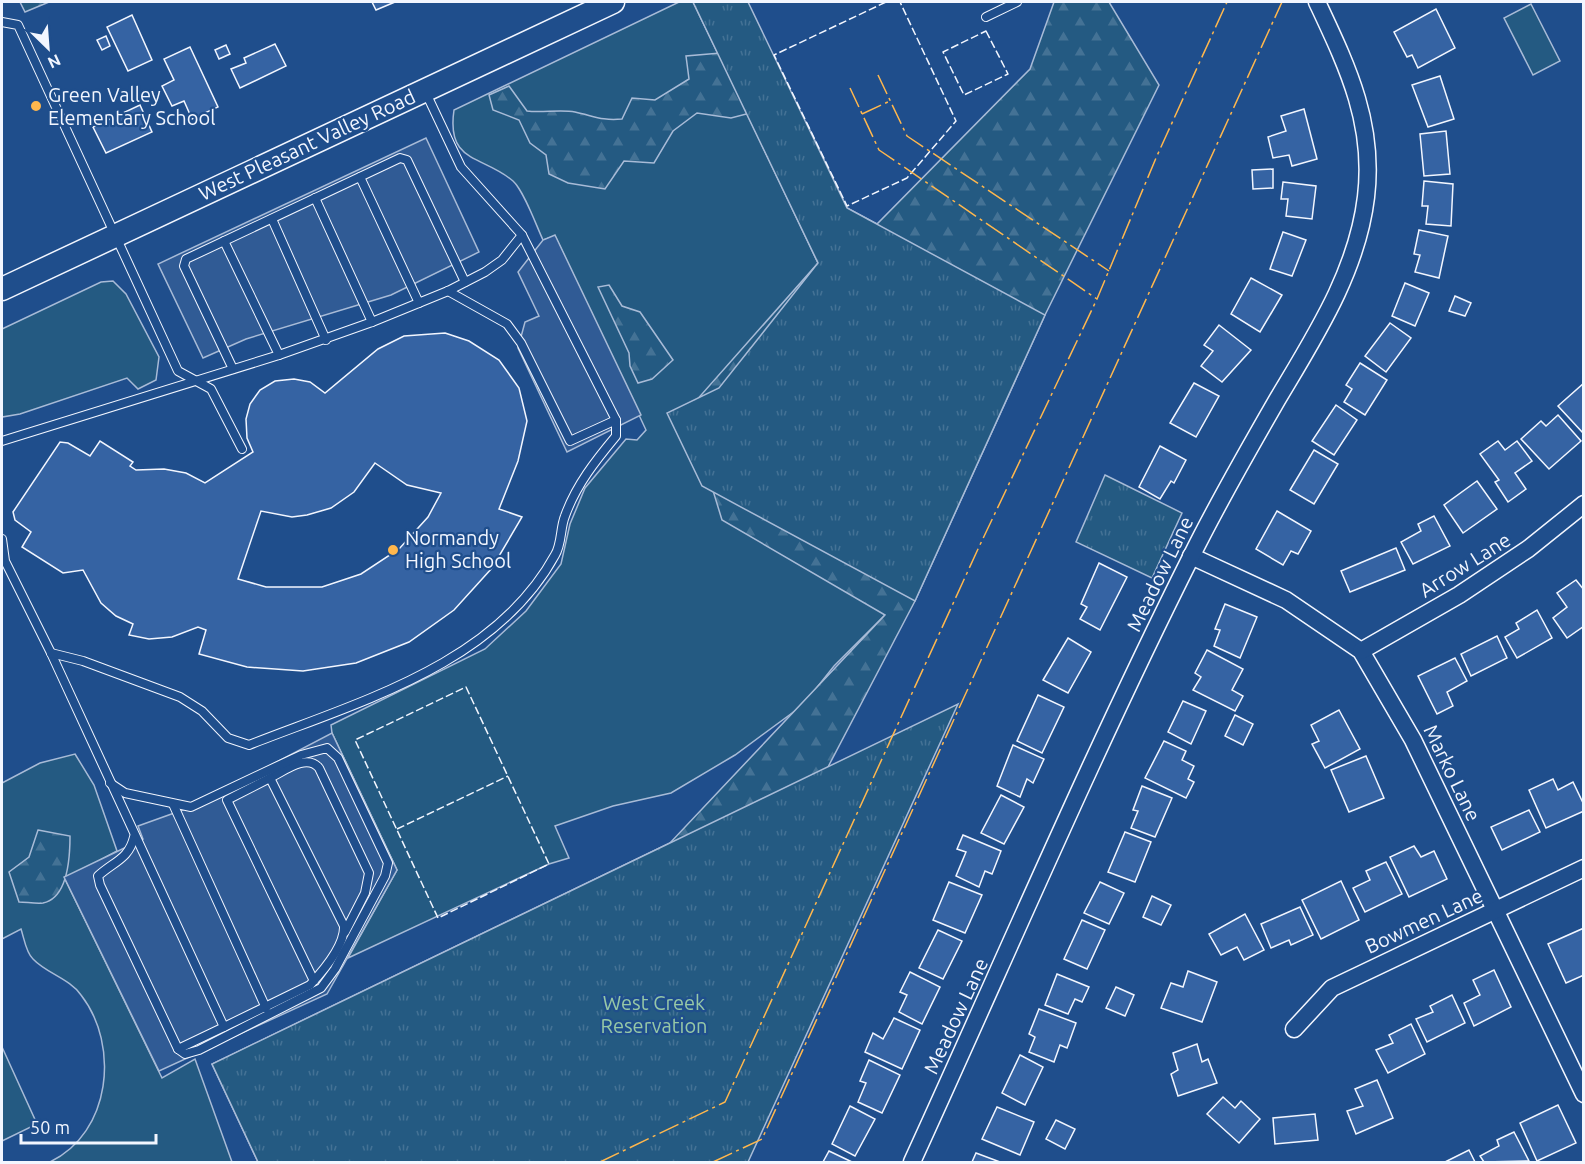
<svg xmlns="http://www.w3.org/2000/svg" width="1585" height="1164" viewBox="0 0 1585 1164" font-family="Ubuntu,sans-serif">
<defs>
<pattern id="forest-firs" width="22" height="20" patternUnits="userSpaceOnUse" patternTransform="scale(1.5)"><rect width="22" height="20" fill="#245a82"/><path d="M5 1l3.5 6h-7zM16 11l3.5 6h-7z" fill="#447295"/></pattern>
<pattern id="park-tufts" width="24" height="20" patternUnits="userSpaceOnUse" patternTransform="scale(1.5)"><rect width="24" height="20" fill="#245a82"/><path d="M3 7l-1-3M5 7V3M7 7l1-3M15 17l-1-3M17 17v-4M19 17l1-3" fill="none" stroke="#447295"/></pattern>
</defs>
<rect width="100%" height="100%" fill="#1f4e8c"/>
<g fill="#245a82" stroke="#a8bbd7" stroke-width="1.5">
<path d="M679 2H693L819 263 824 564 886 614 834 666 803 705 735 755 671 793 613 806 555 826 569 858 549 864 348 958 397 870 332 733 331 725 485 649 526 611 561 564 570 524 585 488 626 439 637 440 646 430 555 236 543 240C536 225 524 191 513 181 483 155 446 164 454 110Z"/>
<polygon points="1531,4 1560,61 1533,75 1504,18"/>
<polygon points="113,281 126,294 159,357 156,380 138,389 127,378 20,414 2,417 2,329 101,282"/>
<path d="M75 754 94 785 117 851 65 879 162 1078 195 1059 232 1162H50C111 1133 120 1045 81 995 70 979 46 973 33 959 26 953 24 938 21 929L2 939V783L40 763Z"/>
<polygon points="2,1047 37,1124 2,1141"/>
</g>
<g fill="url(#forest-firs)" stroke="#a8bbd7" stroke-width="1.5">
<polygon points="20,2 49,2 25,12"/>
<polygon points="1054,2 1109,2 1159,85 1045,315 915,601 828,767 634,1162 258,1162 212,1064 670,843 885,615 722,520 711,484 679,420 818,263 762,145 807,124 847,208 877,224 1030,69"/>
<path d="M744 51 758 111 731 118 697 113 673 131 654 163 624 161 605 189 568 183 549 174 546 155 530 143 519 120 493 110 489 95 509 86 527 111C542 113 561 109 575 112 594 116 602 121 622 119L632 98 655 100 689 79 686 56Z"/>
<polygon points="609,285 622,306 640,312 673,360 652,379 638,383 630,366 629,353 598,287"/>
<path d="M38 830 70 836C70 856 68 898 43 903 36 904 26 902 19 902L9 872 29 857Z"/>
</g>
<g fill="url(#park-tufts)" stroke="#a8bbd7" stroke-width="1.5">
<polygon points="693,2 748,2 847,208 1045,315 915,601 702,486 667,413 719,388 818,263"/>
<polygon points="1105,475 1182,513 1152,578 1076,542"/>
<polygon points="958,704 748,1162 258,1162 212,1064"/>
</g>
<g fill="#305b95" stroke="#a8bbd7" stroke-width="1.5">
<polygon points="426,138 479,252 391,295 246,339 203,358 158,264"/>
<polygon points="555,235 641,415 567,452 518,348 525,322 539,316 518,272 543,240"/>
<polygon points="332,733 397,870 327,994 159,1071 64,877 143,839 138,826 191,807"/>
</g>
<g fill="#3563a3" stroke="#f2f6ff" stroke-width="1.5" fill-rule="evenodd">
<polygon points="372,2 395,2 376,10"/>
<polygon points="1436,9 1455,48 1418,68 1412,55 1407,57 1394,32"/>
<polygon points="132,15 152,60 128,71 107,27"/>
<polygon points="106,36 110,46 102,50 97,40"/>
<polygon points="275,44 286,66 240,88 231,69 246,63 244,58"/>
<polygon points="226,45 230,54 219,59 215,50"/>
<polygon points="190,47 218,107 192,119 184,101 172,106 162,86 174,80 164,59"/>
<polygon points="1440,76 1454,119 1428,127 1412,85"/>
<polygon points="140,105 152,132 106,153 93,127"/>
<polygon points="1304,109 1317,159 1292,166 1289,155 1273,158 1268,137 1286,131 1281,116"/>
<polygon points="1446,131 1450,174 1424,176 1420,134"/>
<polygon points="1273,169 1273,188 1253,189 1252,170"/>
<polygon points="1424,181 1453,184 1451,226 1426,224 1428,206 1422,206"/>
<polygon points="1283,182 1316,186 1312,219 1286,216 1288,199 1281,199"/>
<polygon points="1419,230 1448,236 1439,278 1415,272 1420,255 1414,254"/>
<polygon points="1283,232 1306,240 1292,276 1270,269"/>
<polygon points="1251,278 1282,295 1260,332 1231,314"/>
<polygon points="1405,283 1429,293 1415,326 1392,316"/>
<polygon points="1455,296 1471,303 1465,316 1449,311"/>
<polygon points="1390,323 1411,338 1386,372 1365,356"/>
<polygon points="1219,325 1251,350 1222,382 1201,366 1213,351 1204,345"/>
<path d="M445 333 469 341 499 360 519 388 527 421 518 461 499 509 522 517 492 568 454 610 409 642 356 663 303 671 247 667 199 654 206 630 198 627 172 637 149 639 129 635 133 624 116 616 101 603 83 570 63 573 22 547 31 532 15 520 13 512 60 442 68 443 90 456 100 441 133 462 130 466 136 470 164 469 186 473 205 483 253 452 247 438 246 419 250 404 260 390 275 381 294 379 310 382 325 393 378 349 404 336ZM375 463 407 485 441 493 428 517 399 549 361 574 322 587H266L238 579 261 511 292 517 307 515 331 508 354 492Z"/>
<polygon points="1360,363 1387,380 1365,415 1344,402 1352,389 1346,385"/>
<polygon points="1194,383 1219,396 1196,437 1170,423"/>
<polygon points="1584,383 1584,434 1558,406"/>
<polygon points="1336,405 1357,420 1334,455 1312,441"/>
<polygon points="1558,415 1581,441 1549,469 1521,439 1541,421 1546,426"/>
<polygon points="1498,441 1505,450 1517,441 1532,461 1515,473 1526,489 1508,502 1495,482 1499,480 1480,454"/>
<polygon points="1160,446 1186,460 1174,483 1171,481 1160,499 1139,487"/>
<polygon points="1314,450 1338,464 1314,504 1290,490"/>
<polygon points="1477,481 1497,509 1463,533 1444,505"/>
<polygon points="1277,511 1311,531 1298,554 1291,551 1283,565 1256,549"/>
<polygon points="1434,516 1450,546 1413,564 1401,542 1421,531 1418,524"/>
<polygon points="1396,548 1405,570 1350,592 1341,571"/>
<polygon points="1099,563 1127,577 1100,630 1080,619 1087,607 1081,604"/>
<polygon points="1576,580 1584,590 1584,626 1567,638 1553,618 1567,607 1557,593"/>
<polygon points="1225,604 1257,617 1240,658 1214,646 1220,630 1215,629"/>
<polygon points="1537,610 1552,638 1517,658 1505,637 1519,629 1516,623"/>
<polygon points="1497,636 1507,658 1471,676 1461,654"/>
<polygon points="1068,638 1091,652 1068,693 1043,680"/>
<polygon points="1207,650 1243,669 1232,690 1243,696 1235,711 1193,690 1201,677 1195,673"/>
<polygon points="1455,658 1467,681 1447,692 1453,706 1437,714 1418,676"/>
<polygon points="1038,695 1064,707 1042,753 1017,741"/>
<polygon points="1183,701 1206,711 1191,744 1168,732"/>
<polygon points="1339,710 1360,749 1325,768 1312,744 1319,741 1311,725"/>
<polygon points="1235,715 1253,724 1243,745 1225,736"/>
<polygon points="1164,741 1186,751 1182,760 1194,766 1188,779 1194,782 1186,798 1145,778"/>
<polygon points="1013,745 1044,759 1033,783 1027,779 1020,797 997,786"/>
<polygon points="1366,756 1384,798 1349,812 1331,770"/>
<polygon points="1553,779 1558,790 1573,782 1584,805 1584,811 1546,828 1529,790"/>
<polygon points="1142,786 1172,798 1155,837 1131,828 1138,811 1133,810"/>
<polygon points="1001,795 1024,807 1004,844 981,833"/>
<polygon points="1529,810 1540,832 1502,850 1491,827"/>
<polygon points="1125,832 1151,842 1135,882 1108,872"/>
<polygon points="963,835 1001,851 992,874 985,871 979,887 956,876 966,852 957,849"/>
<polygon points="1414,846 1421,857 1434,851 1447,879 1409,897 1390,857"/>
<polygon points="1386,862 1402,894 1365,912 1353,888 1370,880 1366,871"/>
<polygon points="1341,881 1359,920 1321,939 1302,900"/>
<polygon points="949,882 982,895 965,933 933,920"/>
<polygon points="1100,882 1124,893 1109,924 1084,913"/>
<polygon points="1152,896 1171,905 1161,925 1143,917"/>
<polygon points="1300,907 1313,935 1291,945 1289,940 1271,948 1261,924"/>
<polygon points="1245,914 1264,950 1244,960 1237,947 1221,955 1209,934"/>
<polygon points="1082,920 1105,930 1087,969 1064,959"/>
<polygon points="1584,928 1584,975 1566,983 1548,944"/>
<polygon points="938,930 962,941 943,979 919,968"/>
<polygon points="1494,970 1511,1007 1474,1026 1464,1003 1480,995 1473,980"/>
<polygon points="1188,971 1217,982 1202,1022 1161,1008 1171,983 1183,987"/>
<polygon points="910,972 940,987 922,1024 899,1012 907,995 900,992"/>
<polygon points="1057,974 1089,987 1082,1002 1075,999 1068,1014 1045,1005"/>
<polygon points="1116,987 1134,995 1125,1016 1106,1008"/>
<polygon points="1452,995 1465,1023 1427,1042 1416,1019 1433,1012 1430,1006"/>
<polygon points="1039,1009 1076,1023 1067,1048 1060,1045 1054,1062 1029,1052 1035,1037 1029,1034"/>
<polygon points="894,1018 920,1030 902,1069 865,1052 873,1033 883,1039"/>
<polygon points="1411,1024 1425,1054 1388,1073 1376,1050 1393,1043 1389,1035"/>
<polygon points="1197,1044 1202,1062 1208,1059 1217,1083 1178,1096 1171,1074 1178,1070 1173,1053"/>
<polygon points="1020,1055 1043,1067 1025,1105 1002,1093"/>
<polygon points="869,1060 900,1075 882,1113 858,1102 866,1083 860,1081"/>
<polygon points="1377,1080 1393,1118 1356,1134 1347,1111 1363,1106 1355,1089"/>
<polygon points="1223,1097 1235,1108 1241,1101 1260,1119 1239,1143 1207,1114"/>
<polygon points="1558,1105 1576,1143 1537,1161 1520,1123"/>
<polygon points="850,1106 875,1119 855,1156 832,1144"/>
<polygon points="997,1107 1034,1122 1020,1155 982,1139"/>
<polygon points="1315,1114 1318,1140 1275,1144 1273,1118"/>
<polygon points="1056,1120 1075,1129 1065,1149 1046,1139"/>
<polygon points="1514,1132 1529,1161 1484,1162 1480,1156 1499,1146 1497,1140"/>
<polygon points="1469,1150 1475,1162 1445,1162"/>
<polygon points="829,1151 852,1162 823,1162"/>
<polygon points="976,1153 1000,1162 972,1162"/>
</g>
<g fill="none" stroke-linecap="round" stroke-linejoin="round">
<g stroke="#f2f6ff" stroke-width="10">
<g id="lane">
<polyline points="986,17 1017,2"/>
<polyline points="2,22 18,25 178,371 211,389 242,449"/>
<polyline points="360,177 419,303"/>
<polyline points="315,198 372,322"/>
<polyline points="272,219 326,340"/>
<polyline points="224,241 279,355"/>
<polyline points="448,291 507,324 521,343 570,441 616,420"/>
<polyline points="233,369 184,266 186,259 400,158 407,160 465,282"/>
<polyline points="2,441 279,355 372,322 448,291 485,272 502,260 522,235"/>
<polyline points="2,539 5,561 51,653 224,1027 178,1049"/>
<path d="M51 653 83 661 180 697 202 711 228 738 249 745C358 702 495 665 555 555 562 544 560 528 565 516 576 485 596 460 616 436V420L522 235 461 167 425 91"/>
<path d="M270 778C284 771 307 753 319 768L369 873 365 893 345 932"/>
<path d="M110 783 125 793 191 807 301 755 327 748 338 758 388 863 385 876 335 969 321 988 199 1050 185 1054 178 1049 100 885 98 876C113 862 129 859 134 837"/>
<polyline points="173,804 266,1008"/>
<path d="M224 1027 310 985C323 971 345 946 344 926L270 778 227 800 314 981"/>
</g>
</g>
<g stroke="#f2f6ff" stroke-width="19">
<g id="street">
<polyline points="1191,556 1286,600 1361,651 1413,740 1584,1094"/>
<polyline points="1361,651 1459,595 1528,549 1584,504"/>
<polyline points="1294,1029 1332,988 1584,868"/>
<path d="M912 1162C1004 961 1091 756 1191 557 1217 504 1247 452 1277 400 1315 336 1357 272 1366 197 1375 123 1347 66 1317 2"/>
</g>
</g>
<g stroke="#f2f6ff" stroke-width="25">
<polyline id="secondary" points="2,289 613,2"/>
</g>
<use href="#lane" stroke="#1f4e8c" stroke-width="8"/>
<use href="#street" stroke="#1f4e8c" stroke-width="16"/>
<use href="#secondary" stroke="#1f4e8c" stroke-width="22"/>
<g stroke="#f2f6ff" stroke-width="1.5" stroke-dasharray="8 3" stroke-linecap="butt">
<polyline points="886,2 774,55 847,206 907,178 956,121 900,2"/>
<polygon points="986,31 1008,74 964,95 943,52"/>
<polygon points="466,687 549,864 438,918 355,740"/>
<polyline points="397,829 508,776"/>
</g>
<g stroke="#ffb74d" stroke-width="1.5" stroke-dasharray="21 4.5 3 4.5" stroke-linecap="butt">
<polyline points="878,75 907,136 1109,271"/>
<polyline points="850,88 879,150 1097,299"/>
<polyline points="862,114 890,101"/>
<polyline points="600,1162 725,1102 978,549 1097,299 1156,158 1227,2"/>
<polyline points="713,1162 762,1139 1282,2"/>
</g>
</g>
<g fill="#ffb74d" stroke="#1f4e8c" stroke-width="2">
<circle cx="36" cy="106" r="6"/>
<circle cx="393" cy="550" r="6"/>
</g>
<g text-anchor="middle" stroke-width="4.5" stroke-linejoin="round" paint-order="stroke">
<g font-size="20" fill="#f2f6ff" stroke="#1f4e8c" text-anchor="start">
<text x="48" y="102">Green Valley<tspan x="48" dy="23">Elementary School</tspan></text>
<text x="405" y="545">Normandy<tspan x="405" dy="23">High School</tspan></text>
</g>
<g font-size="20" fill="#f2f6ff" stroke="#1f4e8c">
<text transform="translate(307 145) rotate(-25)" y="7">West Pleasant Valley Road</text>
<text transform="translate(1465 565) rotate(-32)" y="7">Arrow Lane</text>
<text transform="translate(1160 574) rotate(-64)" y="7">Meadow Lane</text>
<text transform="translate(1452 773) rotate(64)" y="7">Marko Lane</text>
<text transform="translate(1424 921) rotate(-25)" y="7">Bowmen Lane</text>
<text transform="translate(956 1016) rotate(-65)" y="7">Meadow Lane</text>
</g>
<g font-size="20" fill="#97c8a6" stroke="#1f4e8c">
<text x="654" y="1010">West Creek<tspan x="654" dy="23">Reservation</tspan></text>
</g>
</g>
<rect width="1585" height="1164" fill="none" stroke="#f2f6ff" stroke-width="6"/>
<g transform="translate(48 48) rotate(155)" stroke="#1f4e8c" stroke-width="4.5" paint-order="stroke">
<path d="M0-4.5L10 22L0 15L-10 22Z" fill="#f2f6ff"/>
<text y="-9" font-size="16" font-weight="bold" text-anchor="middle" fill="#f2f6ff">N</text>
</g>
<path d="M21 1134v9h135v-9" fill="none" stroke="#f2f6ff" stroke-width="3"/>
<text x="30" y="1134" font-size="18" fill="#f2f6ff" stroke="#1f4e8c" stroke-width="4.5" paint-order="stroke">50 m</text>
</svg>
